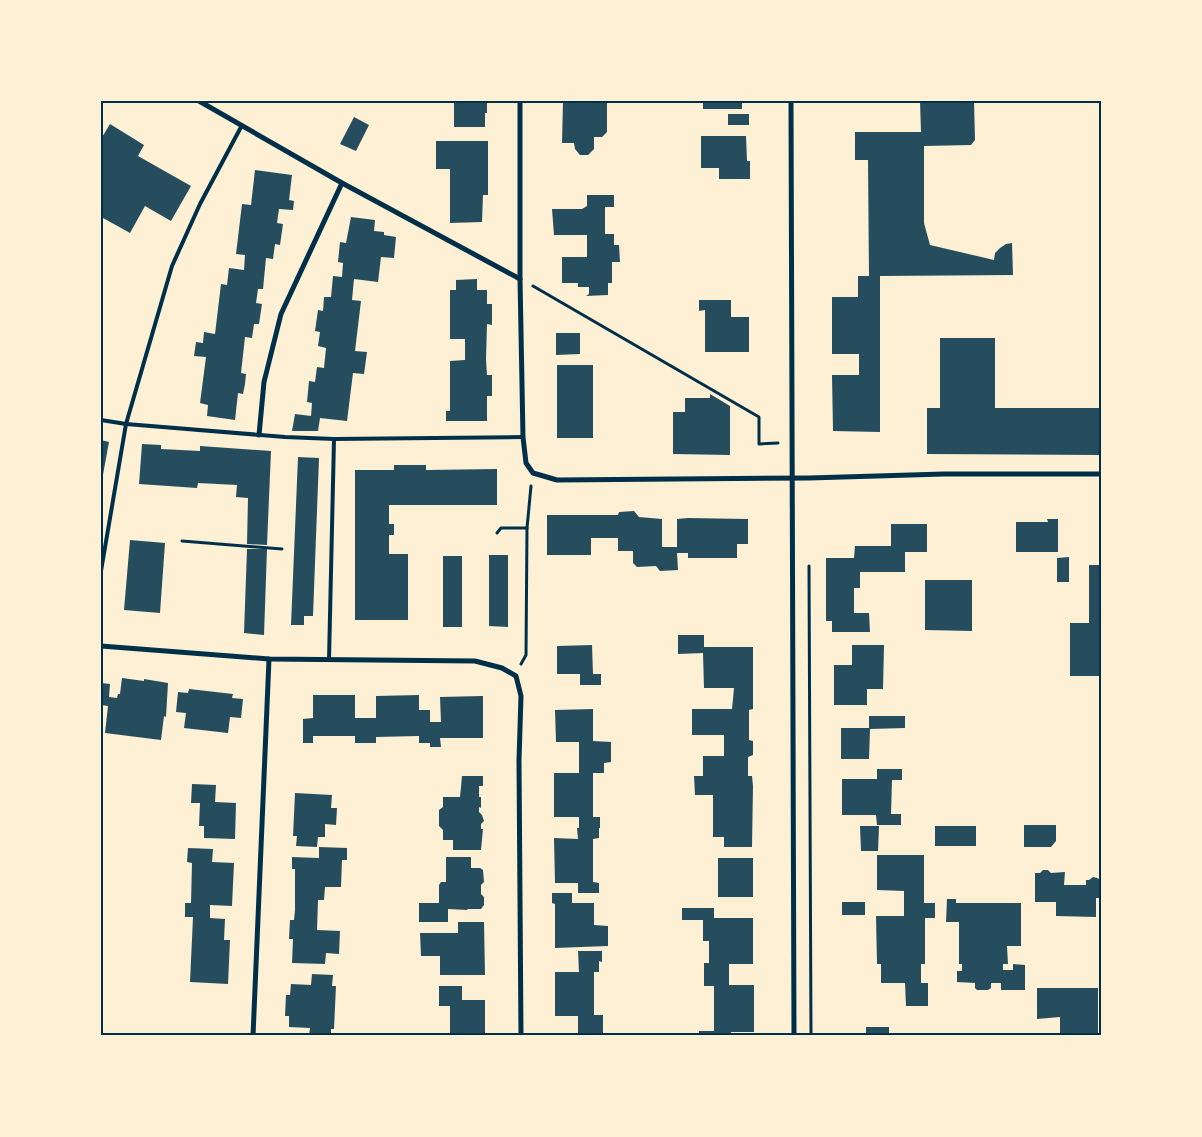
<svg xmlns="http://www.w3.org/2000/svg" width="1202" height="1137" viewBox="0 0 1202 1137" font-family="'IBM Plex Sans',sans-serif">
<rect width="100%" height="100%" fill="#fdf0d5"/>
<g fill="#264d5e">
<polygon points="454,101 487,101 487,113 485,113 485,127 454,127"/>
<polygon points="563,101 607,101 607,132 602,137 594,137 594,149 588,155 580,155 575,149 574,143 562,143"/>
<rect x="703" y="101" width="39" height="8"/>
<polygon points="920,101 974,101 975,140 971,145 924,146 924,223 930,245 994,260 995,253 1000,248 1006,244 1012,243 1013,275 880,276 880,432 833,431 832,375 859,375 859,354 832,354 832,297 858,297 858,276 869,276 868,160 855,160 855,132 921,132"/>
<rect x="728" y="114" width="21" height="11"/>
<polygon points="354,117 369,125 356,151 340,144"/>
<polygon points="110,124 144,145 138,156 191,186 171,221 145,206 130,233 103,218 101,222 101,139"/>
<polygon points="701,136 746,136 747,161 750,161 750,179 719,179 719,168 701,168"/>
<polygon points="436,141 488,141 488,195 483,195 482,222 450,223 450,169 436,169"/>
<polygon points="255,170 292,175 289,200 294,201 293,210 279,209 277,223 283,224 280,245 275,244 273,259 266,258 263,289 258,289 256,303 262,304 259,324 254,324 252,338 245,337 241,373 246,374 245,384 243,394 238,393 235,420 207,416 208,405 200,403 206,357 194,356 196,342 203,343 204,332 215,334 221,284 227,285 229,268 244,270 245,255 236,254 242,204 251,205"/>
<polygon points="587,195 614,195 614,207 605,207 605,234 614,234 614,245 619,245 620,262 612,262 612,283 608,283 608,295 586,296 589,294 589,287 578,287 578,283 562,283 562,257 587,257 587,235 554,235 552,209 582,209 587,206"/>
<polygon points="351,217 375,220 374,231 384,232 384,235 396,237 394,258 381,257 378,282 354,279 352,300 361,301 355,351 367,352 364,374 353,373 347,421 320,418 318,431 292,431 295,414 311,416 312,403 307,402 309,381 315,382 317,367 324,368 326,348 318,346 320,332 315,331 318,310 323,311 324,297 331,297 333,276 342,277 343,263 338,262 340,242 346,243"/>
<polygon points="477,279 477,290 487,290 487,304 492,304 492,325 487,324 486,360 487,375 492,375 492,396 487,396 487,421 446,421 446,411 450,411 450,361 465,360 465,339 450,339 450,290 456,290 456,280"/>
<polygon points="699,300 731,300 731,317 749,317 749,352 705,352 705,310 699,311"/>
<polygon points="556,333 580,333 580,354 556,355"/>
<polygon points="940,338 995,338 995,408 1101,408 1101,455 927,454 927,408 940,408"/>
<rect x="557" y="365" width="36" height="73"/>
<polygon points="710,394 730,406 730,455 673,454 673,412 685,412 685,398 710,398"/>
<polygon points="101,440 109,442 102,480 101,480"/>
<polygon points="142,444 161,445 161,449 200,451 200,446 271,451 267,545 247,544 248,498 236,497 237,485 198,483 197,488 139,484"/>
<polygon points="298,457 319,458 313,616 304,616 304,625 291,625"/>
<polygon points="394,465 426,465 426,470 497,469 497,505 389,505 389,524 394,524 394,535 389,535 389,554 408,554 408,620 355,620 355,470 394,470"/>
<polygon points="634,511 639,517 662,519 662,547 677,547 677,519 688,518 748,519 748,544 737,544 737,558 688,558 688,553 677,553 678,570 660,571 656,566 637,567 633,563 633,551 618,551 618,538 591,538 591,555 547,555 547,515 618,515 619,512"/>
<polygon points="1047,519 1058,519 1058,552 1016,552 1016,522 1048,522"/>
<polygon points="891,524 927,524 927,552 905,552 905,572 860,572 860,588 854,588 854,613 869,613 870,632 832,632 832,621 826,621 826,558 854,558 855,546 891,546"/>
<polygon points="130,540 165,543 160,613 124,610"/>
<polygon points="247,549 267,549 264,635 244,633"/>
<polygon points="489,555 508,555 508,627 489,626"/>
<rect x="443" y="556" width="19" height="71"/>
<polygon points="1069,557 1069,582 1057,582 1057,558"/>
<polygon points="1089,565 1101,565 1101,676 1070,676 1070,623 1089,623"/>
<polygon points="925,580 972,580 972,631 925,630"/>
<polygon points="678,635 704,635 704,647 753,647 753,709 749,710 749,740 753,741 753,755 748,757 748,776 752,776 753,786 752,847 724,847 724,837 713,837 713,795 695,795 694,776 703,776 703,756 724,756 724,735 692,735 692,709 732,709 734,688 704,688 703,653 678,654"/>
<polygon points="592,645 593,674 601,674 601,685 580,685 580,674 557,674 557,646"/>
<polygon points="852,645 884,645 883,689 867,689 867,705 834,705 834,665 852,665"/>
<polygon points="122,678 144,681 144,679 168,683 166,717 164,716 161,740 105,733 108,706 101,705 101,683 110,684 109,697 117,698 118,694 120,694"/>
<polygon points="189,689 233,694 232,698 243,699 241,718 230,717 228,733 184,728 186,713 176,712 178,692 188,693"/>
<polygon points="313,695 355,695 355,718 376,718 376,696 419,695 419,710 430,710 430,722 441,722 440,697 483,696 483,738 440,738 441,747 430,747 430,743 419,743 419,736 376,737 376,743 355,743 355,736 313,736 313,743 303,743 303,719 313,718"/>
<polygon points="593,709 593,741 611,742 611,762 604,763 604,773 593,773 593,817 600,817 600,828 599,828 599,838 593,839 593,882 599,883 599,893 578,893 578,883 555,883 554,838 578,839 577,828 579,828 579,817 554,817 554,773 579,773 579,742 556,742 555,710"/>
<polygon points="869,716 905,716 905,728 870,729 869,759 841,759 841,728 869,728"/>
<polygon points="877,769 902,769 902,780 892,780 891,814 901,814 901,825 877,825 876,815 842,815 842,779 877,779"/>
<polygon points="462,776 483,776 483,786 479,786 479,797 481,797 481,808 479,807 479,812 482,815 484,821 481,824 481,829 483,829 481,850 453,850 453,840 443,840 443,830 439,826 439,810 443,807 443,797 460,797"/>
<polygon points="192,784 216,785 215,802 236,803 235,839 204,838 204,826 199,826 200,803 191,803"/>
<polygon points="295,793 332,795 331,808 337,808 336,825 325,824 325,837 318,837 317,847 296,846 297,836 293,836"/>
<polygon points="1024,825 1056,825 1056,841 1051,847 1024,847"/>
<polygon points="860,826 879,826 878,851 861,851"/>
<rect x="935" y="826" width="41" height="20"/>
<polygon points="319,847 347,848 347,860 342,860 341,887 325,887 324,900 318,900 317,930 340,931 339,954 326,953 325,964 292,963 293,939 289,939 290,920 294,920 295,910 295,869 292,869 292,857 319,858"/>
<polygon points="188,848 213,849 212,862 234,863 232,906 210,905 210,918 225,919 224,940 230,940 228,984 190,982 193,917 185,917 185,903 191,903 192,863 187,862"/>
<polygon points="877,855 924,855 924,903 935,903 935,918 925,918 925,964 921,964 921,983 928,983 928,1006 906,1006 905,983 881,983 881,964 877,964 876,916 904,916 904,891 877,890"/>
<polygon points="446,857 471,857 471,868 480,868 483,870 484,882 481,885 481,894 484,897 484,905 481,909 468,909 467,910 448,909 448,922 419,922 419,903 439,903 439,885 441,882 446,882"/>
<rect x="718" y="858" width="35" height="39"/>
<polygon points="1043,870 1048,870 1051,873 1065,872 1064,885 1086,885 1086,880 1089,880 1093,877 1097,878 1101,880 1101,898 1096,898 1096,917 1056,916 1056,902 1035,902 1035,873 1040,873"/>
<polygon points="552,893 572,893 572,903 594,903 594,925 608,926 608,946 555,948 555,904 552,903"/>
<polygon points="947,899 956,899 956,903 1021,903 1021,946 1007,946 1008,964 1003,964 1003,970 1013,970 1013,964 1025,965 1025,990 1001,990 1001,983 991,983 991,988 988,990 977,990 975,988 975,983 957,982 957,971 962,971 962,964 959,964 959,922 946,922"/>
<rect x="842" y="902" width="23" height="13"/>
<polygon points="682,908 714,908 714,918 753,918 753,964 729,964 729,985 754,985 754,1032 731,1032 730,1036 699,1036 699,1031 714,1031 714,986 704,986 704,963 709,963 709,941 703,941 703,920 682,920"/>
<polygon points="458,922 484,922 485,975 440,975 440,956 421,956 420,933 458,933"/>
<polygon points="578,951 602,951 602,962 599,961 599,972 594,972 594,1015 603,1015 603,1036 578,1036 578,1016 555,1016 555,972 579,972"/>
<polygon points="312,974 333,975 332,986 336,986 335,1007 334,1029 331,1029 331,1036 309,1036 310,1028 289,1027 289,1016 285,1016 286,995 290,995 291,984 311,985"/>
<polygon points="439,986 462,986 462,1000 485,1000 485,1036 450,1036 450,1006 439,1006"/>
<polygon points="1037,988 1098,988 1098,1036 1060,1036 1060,1017 1037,1019"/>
<rect x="866" y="1027" width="23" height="9"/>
</g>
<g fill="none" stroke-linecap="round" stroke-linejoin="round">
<g stroke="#003049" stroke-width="3">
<polyline points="533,286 759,417 759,444 778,443"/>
<polyline points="497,533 501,528 527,528"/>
<polyline points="182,541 282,549"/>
<polyline points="809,566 811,1036"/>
<polyline points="521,664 526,655 527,528 531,486"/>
</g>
<g stroke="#003049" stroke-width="4">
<polyline points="101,420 126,424 285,437 334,439 523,437"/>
<polyline points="101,571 126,424 172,266 200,204 241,127"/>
<polyline points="329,660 334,439"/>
</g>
<g stroke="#003049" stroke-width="5">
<polyline points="199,101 342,183 520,279"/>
<polyline points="520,101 520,279 523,437 526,463 533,473 557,480 809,478 944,474 1101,474"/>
<polyline points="791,101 794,1036"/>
<polyline points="259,435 264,382 281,314 342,183"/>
<polyline points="101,646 269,659 475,661 502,668 516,676 521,696 519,760 521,1036"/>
<polyline points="253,1036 269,659"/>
</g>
</g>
<rect width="1202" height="1137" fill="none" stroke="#fdf0d5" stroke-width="205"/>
<rect x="102" y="102" width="998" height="932" fill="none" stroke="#003049" stroke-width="2"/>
</svg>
